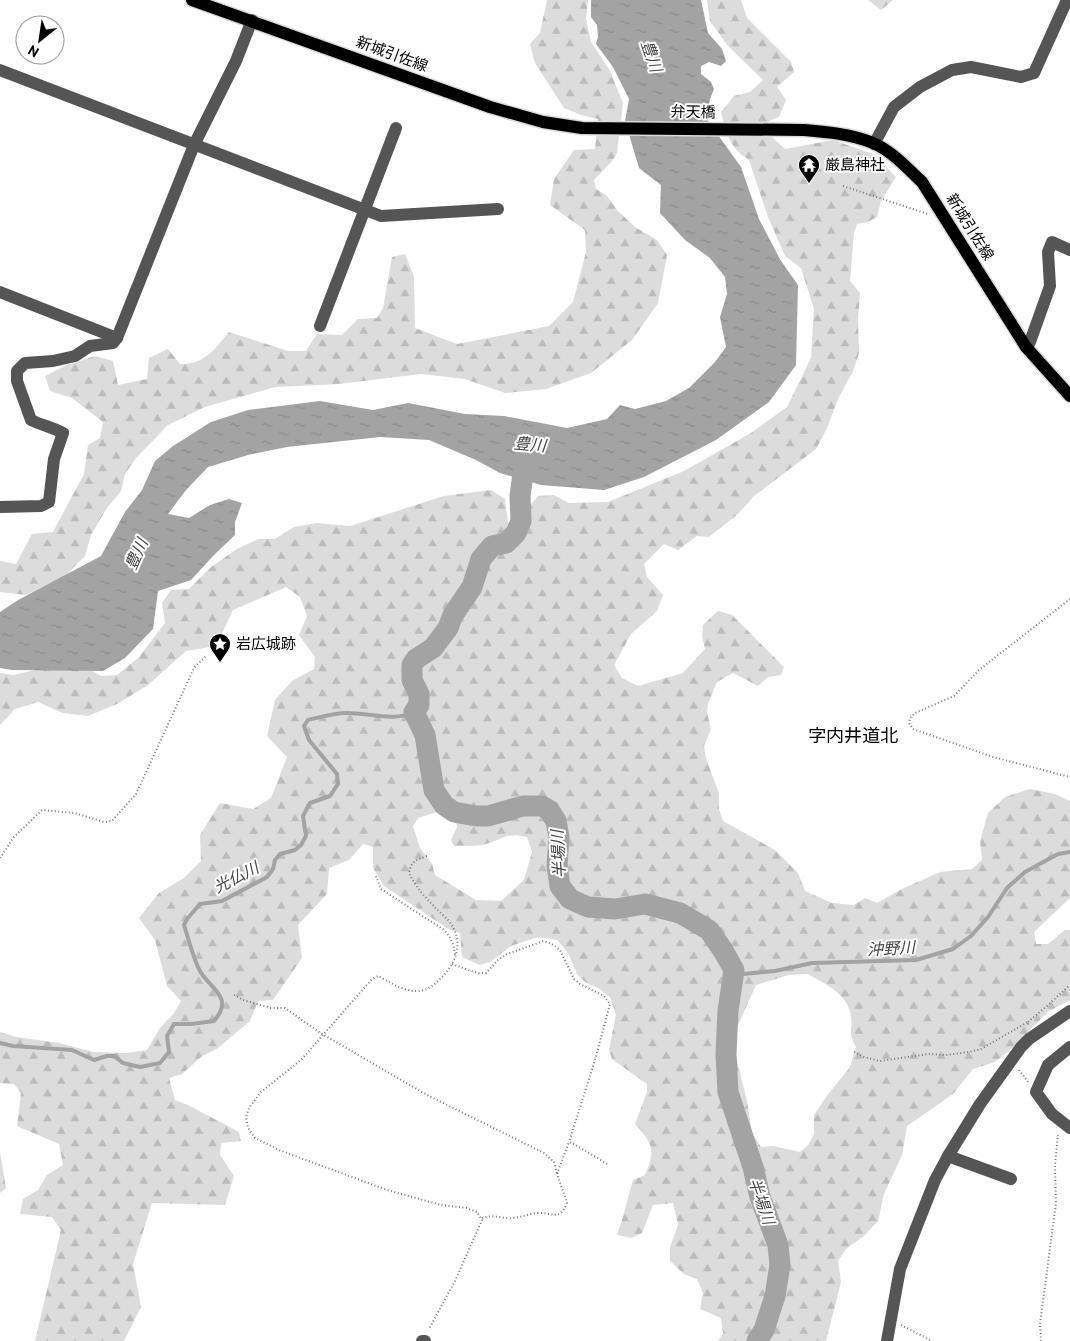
<svg xmlns="http://www.w3.org/2000/svg" width="1070" height="1341" viewBox="0 0 1070 1341" font-family="Overpass,'Noto Sans JP',sans-serif">
<defs>
<pattern id="forest-firs" width="22" height="20" patternUnits="userSpaceOnUse" patternTransform="scale(1.25)"><rect width="22" height="20" fill="#dcdcdc"/><path d="M5 1l3.5 6h-7zM16 11l3.5 6h-7z" fill="#bbb"/></pattern>
<pattern id="water-ripples" width="26" height="14" patternUnits="userSpaceOnUse" patternTransform="scale(1.25)"><rect width="26" height="14" fill="#a3a3a3"/><path d="M2 4q2-2 4 0t4 0M15 11q2-2 4 0t4 0" fill="none" stroke="#8b8b8b"/></pattern>
</defs>
<rect width="100%" height="100%" fill="#fff"/>
<g fill="url(#forest-firs)" fill-rule="evenodd">
<path d="M547 0H588L586 19 591 42 610 71 623 103 617 153 612 161 594 180 596 189 606 195 618 211 635 227 657 240 667 255 658 303 632 340 591 373 546 389 505 393 465 379 421 374 339 384 275 387 205 407 168 425 136 458 125 474 121 491 107 508 91 535 85 556 65 576 26 595 0 592V561L16 564 32 534 53 532 84 474 88 445 100 438 103 422 72 398 50 391 45 376 67 365 95 356 113 361 118 385 147 379 149 358 168 349 180 364C204 365 215 349 229 332L288 351H306L317 334 342 335 358 319 377 318 383 308 392 257 405 254 414 277 415 328 457 344 549 326 573 302 586 252 585 230 550 205 554 179 574 150 595 149 598 119 581 115 564 108 535 63 530 44 540 33Z"/>
<path d="M707 0H741L747 18 791 62 794 72 777 87 786 100 779 117 769 121 773 138 785 149 833 140 873 154 896 177 881 201 877 217 868 222 857 224 854 233 850 281 860 293 858 318 859 353 853 371 838 399 827 428 816 449 754 496 739 513 709 537 697 536 678 550 664 544 644 564 647 577 663 595 657 611 631 634 614 665 622 678 638 686 683 673 705 649 702 636 703 625 718 611 732 615 784 667 781 675 768 677 758 686 733 673 717 682 708 704 707 713 711 729 704 746 706 759 719 793V809L723 821 775 850 798 873 805 891 832 903 854 905 865 898 877 903 902 889 940 872 972 869 982 860 980 841 988 813 1005 797 1030 789 1055 794 1070 801V898L1034 932 1036 944H1048L1065 930H1070V1000L1048 1012 1012 1048 995 1062 973 1069 953 1094 907 1126 902 1155 884 1194 878 1221 865 1235 846 1249 838 1261 841 1282 826 1341H718L723 1334 721 1318 700 1309 703 1293 697 1279 684 1274 670 1261V1247L678 1225 673 1203 653 1205 642 1233 631 1238 617 1235 622 1220 633 1180 645 1175C656 1150 653 1144 635 1124L647 1092V1084L612 1059 609 1050 616 1014 610 997 598 988 585 982 577 974 568 953 557 940 538 937 511 946 490 962 480 965 462 957 460 933 450 930 384 886 373 868V847L363 844 349 860 329 868 327 894 298 925 302 958 273 1000 258 1001 250 1021 218 1048 201 1057 182 1074 169 1078 175 1100 188 1105 239 1132 241 1141 221 1143 220 1155 234 1176 225 1205 152 1203 133 1264 141 1307 124 1341H35L61 1230 52 1217 20 1214 23 1199 38 1190 47 1175 63 1165 59 1144 17 1126 21 1093 14 1084 0 1083V1032L16 1037 59 1043 94 1052 127 1053 147 1050 160 1028 174 1013 181 1001 167 986 155 940 139 918 159 893 184 878 201 861 200 835 220 803 253 809 271 798 287 757 267 736 275 700 292 681 314 669 315 657 299 635 307 616 300 597 286 587 233 610 216 646 186 651 148 685 117 704 88 716 63 713 38 702 15 709 0 725V673L13 675 49 667 87 668 101 676 117 675 138 658 165 623 162 603 171 590 189 589 211 567 237 549 258 539H275L294 527 317 523 350 526 444 496 491 490 505 499 508 523 517 521 538 496 554 495 569 503 608 502 684 471 751 433 787 407 811 358 814 309 801 268 785 256 768 217 749 160C729 147 727 135 721 112L734 96 750 92 763 80 728 46 710 21ZM437 812 455 819 457 827 451 840 454 846C464 845 476 847 486 844 504 839 506 832 527 837L532 852 524 880 501 901 476 900 435 875 432 864 420 848 413 826 418 818ZM808 974C825 984 849 994 851 1017 853 1032 847 1030 856 1047L850 1067 826 1097 814 1115V1134L808 1145 800 1152 773 1146 761 1147 752 1133 747 1101 731 1036 739 1023 756 985 789 975Z"/>
<polygon points="868,0 893,0 881,10"/>
<polygon points="0,1152 6,1188 0,1193"/>
</g>
<path fill="url(#water-ripples)" d="M591 0H701L708 33 722 49 726 61 721 66 709 62 701 66V74L711 82 714 89C709 100 707 109 708 121L741 167 759 219 781 261 798 285 796 365 769 402 716 440 644 477 604 490 541 485 500 473 476 460 429 440 380 437 287 447 248 455 208 467 186 490 168 514 189 518 210 505 229 499 242 503 235 522V535L213 556 191 580 158 591 153 629 125 658 103 671 12 670 0 668V612L18 600 101 556 125 512 142 490 155 461 173 446 211 422 248 410 320 401 373 410 408 403 465 414 504 416 567 428 607 419 620 405 635 409 666 401 689 388 715 362 726 347 720 317 727 294 725 277 710 258 685 240 660 213 661 185 639 168 625 121 629 99 613 67 596 44 598 37 597 25 591 17Z"/>
<g fill="none" stroke-linecap="round" stroke-linejoin="round">
<g stroke="#a3a3a3" stroke-width="4">
<polyline points="734,970 743,974 775,971 812,963 916,960 953,949 971,936 988,917 1007,888 1025,872 1058,854 1070,852"/>
<path d="M0 1043 13 1046 72 1050 94 1060 107 1056H114L123 1063 140 1067 160 1063 169 1052 167 1036 174 1024H191L214 1021C235 997 210 989 200 971 194 961 188 937 184 925L187 919 200 904 222 901 267 877 273 869 275 860 280 854 295 850 301 845 306 836 303 816 310 803 330 796 338 784 337 774 309 740 304 726 308 720C321 717 334 713 347 713 369 713 395 722 414 712"/>
</g>
<polyline stroke="#a3a3a3" stroke-width="21" points="526,451 520,496 521,521 516,533 506,543 492,546 481,559 472,587 453,615 448,628 433,648 416,659 412,665 412,680 419,694 419,705 414,712 425,735 434,790 444,805 454,812 476,816 488,816 523,806 542,806 549,810 556,821 559,837 557,866 560,886 570,899 588,907 615,909 645,904 680,913 709,930 724,952 734,970 728,1011 726,1054 728,1092 753,1167 760,1197 778,1245 780,1265 775,1296 764,1330 757,1341"/>
<g stroke="#dbdbdb" stroke-width="15">
<path id="major" d="M192 0 490 107 543 122 582 128 804 130C828 132 851 134 873 143 892 151 907 168 922 182L1026 347 1070 396"/>
</g>
<g stroke="#777" stroke-width="2" stroke-dasharray="1 2.5" stroke-linecap="butt">
<polyline points="843,186 928,214"/>
<polyline points="1070,599 979,670 954,696 915,713 910,718 909,723 913,729 993,757 1070,777"/>
<path d="M427 856C416 860 411 861 409 873 414 883 421 893 429 901 435 908 442 914 448 920 466 942 456 964 438 981 418 1001 399 987 378 976L372 979 301 1060 261 1092 249 1108 246 1117 248 1128 255 1138 279 1150 387 1190 441 1205 467 1208 477 1212 482 1220 455 1281 429 1329"/>
<polyline points="0,858 14,837 42,810 74,813 104,822 112,821 136,794 194,668 207,655"/>
<path d="M376 876 381 889 444 930C451 937 454 945 455 955"/>
<polyline points="452,964 477,973 486,973 498,960 507,954 544,941 552,944 560,950 574,979 580,984 604,996 610,1004 595,1060 569,1142"/>
<polyline points="234,995 243,1000 271,1008 285,1008 322,1034 429,1096 544,1153 554,1162 557,1174"/>
<polyline points="1028,1022 1048,1005 1070,985"/>
<polyline points="854,1052 864,1057 880,1061 928,1054 946,1055 969,1052 981,1049 1028,1022 1028,1025"/>
<polyline points="1019,1070 1028,1082"/>
<path d="M482 1218C493 1214 502 1219 513 1218 522 1217 529 1214 537 1213 552 1212 559 1222 567 1203L557 1174 569 1142 574 1144 609 1165"/>
<polyline points="901,1325 932,1341"/>
<polyline points="1041,1341 1040,1324 1056,1203 1055,1165 1058,1135"/>
</g>
<g stroke="#555" stroke-width="12">
<polyline points="0,70 381,216 498,209"/>
<polyline points="874,144 894,107 920,87 952,70 971,67 1021,77 1034,73 1067,0"/>
<polyline points="0,292 117,338"/>
<polyline points="320,326 396,128"/>
<polyline points="1026,347 1030,342 1050,286 1048,252 1052,242 1070,250"/>
<path d="M0 507 41 506 49 502 54 459 63 433C52 427 41 425 31 420L17 381V371L25 363 53 361 75 356 90 346 113 343 117 338 194 145 236 61 252 20"/>
<polyline points="1070,1047 1048,1065 1036,1092 1052,1114 1070,1128"/>
<polyline points="948,1156 1011,1179"/>
<polyline points="422,1341 425,1341"/>
<polyline points="887,1341 900,1269 935,1180 948,1156 980,1104 1021,1047 1029,1039 1070,1011"/>
</g>
<use href="#major" stroke="#000" stroke-width="12"/>
</g>
<defs>
<g id="temple-pin" transform="scale(1.125)"><path d="M0 17L-7.5 6A9.5 9.5 0 1 1 7.5 6Z" fill="#000" stroke="#fff"/><path d="M0-6L5-2H3V0L6.5 2.5H4V6H1.5V3h-3V6H-4V2.5H-6.5L-3 0V-2H-5Z" fill="#fff"/></g>
<g id="sight-pin" transform="scale(1.125)"><path d="M0 17L-7.5 6A9.5 9.5 0 1 1 7.5 6Z" fill="#000" stroke="#fff"/><path d="M0-6L1.8-2.2L6-1.7L2.9 1.2L3.7 5.4L0 3.3L-3.7 5.4L-2.9 1.2L-6-1.7L-1.8-2.2Z" fill="#fff"/></g>
</defs>
<g fill-rule="evenodd">
<use href="#temple-pin" x="809" y="165"/>
<use href="#sight-pin" x="220" y="644"/>
</g>
<g text-anchor="middle" stroke-width="4" stroke-linejoin="round" paint-order="stroke">
<g font-size="15" fill="#000" stroke="#fff">
<text transform="translate(392 54) rotate(20)" y="5">新城引佐線</text>
<text transform="translate(693 112) rotate(1)" y="5">弁天橋</text>
<text transform="translate(970 227) rotate(58)" y="5">新城引佐線</text>
</g>
<g font-size="15" fill="#000" stroke="#fff" text-anchor="start">
<text x="825" y="170">厳島神社</text>
<text x="236" y="649">岩広城跡</text>
</g>
<g font-size="16" font-style="italic" fill="#444" stroke="#fff">
<text transform="translate(652 56) rotate(71)" y="6">豊川</text>
<text transform="translate(530 444) rotate(5)" y="6">豊川</text>
<text transform="translate(136 554) rotate(-66)" y="6">豊川</text>
<text transform="translate(558 854) rotate(-93)" y="6">半場川</text>
<text transform="translate(236 877) rotate(-27)" y="6">光仏川</text>
<text transform="translate(891 948) rotate(-3)" y="6">沖野川</text>
<text transform="translate(762 1201) rotate(71)" y="6">半場川</text>
</g>
<g font-size="18" fill="#000" stroke="#fff">
<text x="853" y="742">字内井道北</text>
</g>
</g>
<g transform="translate(40 40) rotate(210)"><circle r="24" fill="#ffffff" stroke="#999999"/>
<path d="M0-4L9 19L0 12L-9 19Z" fill="#000000"/>
<text y="-8" font-size="14" font-weight="bold" text-anchor="middle" fill="#000000">N</text>
</g>
</svg>
